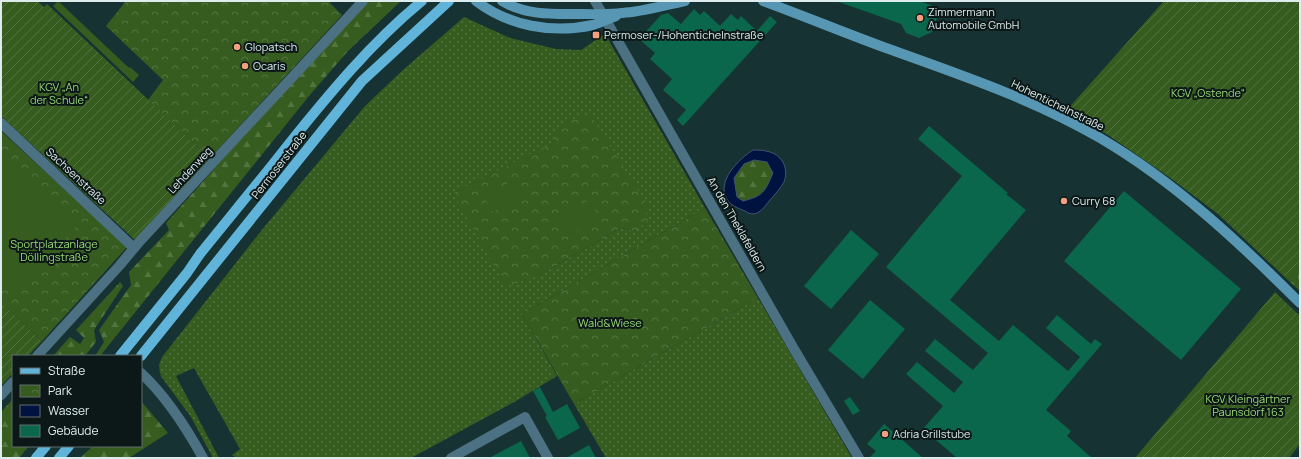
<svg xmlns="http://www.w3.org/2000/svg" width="1301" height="459" viewBox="0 0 1301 459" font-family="Manrope,sans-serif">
<defs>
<pattern id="grass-dots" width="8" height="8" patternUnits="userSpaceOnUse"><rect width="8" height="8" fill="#375c1f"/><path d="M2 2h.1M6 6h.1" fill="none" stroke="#547440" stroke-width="1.8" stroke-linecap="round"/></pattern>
<pattern id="forest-firs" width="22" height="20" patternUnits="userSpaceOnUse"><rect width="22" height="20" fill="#375c1f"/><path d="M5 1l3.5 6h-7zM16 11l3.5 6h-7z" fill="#547440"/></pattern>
<pattern id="cemetery-stones" width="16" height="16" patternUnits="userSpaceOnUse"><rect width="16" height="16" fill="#375c1f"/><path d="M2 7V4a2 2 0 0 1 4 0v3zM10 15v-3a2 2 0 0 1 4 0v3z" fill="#547440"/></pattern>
<pattern id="park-crowns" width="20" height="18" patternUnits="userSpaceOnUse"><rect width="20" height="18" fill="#375c1f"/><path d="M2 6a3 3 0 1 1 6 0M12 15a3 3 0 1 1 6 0" fill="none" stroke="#547440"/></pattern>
<pattern id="garden-furrows" width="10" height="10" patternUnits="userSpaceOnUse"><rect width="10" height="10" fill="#375c1f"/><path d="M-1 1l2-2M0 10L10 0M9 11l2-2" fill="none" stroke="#547440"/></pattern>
</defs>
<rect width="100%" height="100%" fill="#173232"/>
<g fill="url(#grass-dots)" fill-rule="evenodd">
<path d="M464 17 510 38 556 49 581 50 605 34 705 208 522 314 557 376 516 401 411 458H236L232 455 240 449 194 368 176 376 219 458H213L191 417 160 375H163L160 374 159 365 162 357 261 231 365 106 403 70ZM553 143 636 231 621 228 538 276 453 193Z"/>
<polygon points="758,298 852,458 606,458 574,404"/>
</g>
<g fill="url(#forest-firs)">
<polygon points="368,1 401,1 348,51 309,96 100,356 95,356 104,342 99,330 131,285 129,272 169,230 166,223 254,124"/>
<path d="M754 160 767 162 773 173C765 192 763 196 743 202L737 197 734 178 744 164Z"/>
<polygon points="120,282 123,286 94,330 96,342 85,356 53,356 70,337 80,344 84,338 76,330"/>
<polygon points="13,399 13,446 29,446 19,458 1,458 1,412"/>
<polygon points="141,401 168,433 129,458 80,458 93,446 141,446"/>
</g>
<polygon fill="url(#cemetery-stones)" points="1300,265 1300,291 1288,280"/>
<g fill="url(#park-crowns)">
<polygon points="126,1 328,1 342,15 210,158 148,100 163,80 106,26"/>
<polygon points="590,114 648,206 646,213 648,221 636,231 621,228 538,276 506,287 453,193 552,143 559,125"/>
<polygon points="1,131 127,247 42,341 1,302"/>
<polygon points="705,208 758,298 574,404 522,314"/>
</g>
<g fill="url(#garden-furrows)">
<polygon points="1,1 37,1 44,7 47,4 210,158 135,240 1,116"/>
<polygon points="1164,1 1300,1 1300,265 1288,280 1218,214 1169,177 1105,133 1066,111"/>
<polygon points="1275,292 1300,316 1300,444 1289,458 1135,458"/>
<polygon points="1,302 42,341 28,356 13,356 13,373 1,386"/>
</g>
<g fill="#375c1f">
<polygon points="58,1 129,68 130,67 139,75 133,82 53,6"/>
<polygon points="1,156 76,227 11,295 1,285"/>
<polygon points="515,179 524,195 493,212 484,197"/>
<polygon points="589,200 599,217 566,237 556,219"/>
</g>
<path fill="#001340" stroke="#425474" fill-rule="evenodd" d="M753 150C767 150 780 152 785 167 786 172 786 177 784 182 781 188 775 194 771 199 767 203 764 209 759 212 754 215 749 214 745 211 738 208 731 206 727 199 716 181 739 159 753 150ZM754 160 767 162 773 173C765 192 763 196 743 201L737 197 734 178 744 164Z"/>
<g fill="#0b674b">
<polygon points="839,1 919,1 931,5 937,18 932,32 919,38 906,33 901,24 839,2"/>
<polygon points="694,9 700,15 704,11 720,26 731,14 738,20 741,16 757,31 770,16 777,22 683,126 677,120 686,110 663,90 672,79 650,59 655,53 639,39 661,15 668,13 681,24"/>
<polygon points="929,126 1008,193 1006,194 1026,210 950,300 999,341 1013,325 1068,371 1080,357 1046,328 1057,315 1091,344 1095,339 1102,344 1046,410 1071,431 1067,436 1092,458 957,458 923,429 943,406 906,374 917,362 954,393 963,382 925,351 935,339 973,370 988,353 886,267 962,176 918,139"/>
<polygon points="1124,191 1241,289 1181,360 1064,261"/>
<polygon points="851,230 879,254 831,309 804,286"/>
<polygon points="870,300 905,329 863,379 828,350"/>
<polygon points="540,387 553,412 567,404 580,428 558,440 545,417 547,416 533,391"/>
<polygon points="850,397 860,411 853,415 844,401"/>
<polygon points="884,424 923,458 869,458 876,451 867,444"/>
<polygon points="521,441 530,458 489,458"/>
<polygon points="589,445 596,458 566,458"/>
</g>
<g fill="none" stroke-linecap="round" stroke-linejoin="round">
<g stroke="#4b7183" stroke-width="10">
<polyline points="595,1 794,349 859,458"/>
<polyline points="1,123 134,248"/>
<polyline points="37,356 120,265 140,241 363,1"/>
<path d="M141 373C167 397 186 427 203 458"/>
<polyline points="1,395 13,382"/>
<polyline points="451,458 525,417 548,458"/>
</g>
<g stroke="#5897b3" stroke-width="10">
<path d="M476 1C509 26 552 34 593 25 600 23 608 19 616 16"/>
<path d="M502 1C527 16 555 14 583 14 596 14 609 15 622 13 643 12 665 5 685 1"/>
<path d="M763 1C804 16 845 33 886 48 958 74 1033 99 1100 138 1175 182 1239 242 1300 303"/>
</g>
<g stroke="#61b4d9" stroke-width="10">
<path d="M120 356 187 273 200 254C229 218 259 182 288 145 329 94 371 43 422 1"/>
<polyline points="141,356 362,81 449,1"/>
<polyline points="36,458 46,446"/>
<polyline points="59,458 69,446"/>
</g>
</g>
<g fill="#f2a081" stroke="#0c1717" stroke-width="1.5">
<circle cx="920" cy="18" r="4"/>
<rect x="592" y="31" width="8" height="8" rx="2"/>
<circle cx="237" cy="47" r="4"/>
<circle cx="245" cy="66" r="4"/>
<circle cx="1064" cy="201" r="4"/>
<circle cx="885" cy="434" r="4"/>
</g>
<g text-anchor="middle" stroke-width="4" stroke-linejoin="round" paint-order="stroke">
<g font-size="11" fill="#ddecec" stroke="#0c1717" text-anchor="start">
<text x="928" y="16">Zimmermann<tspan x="928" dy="13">Automobile GmbH</tspan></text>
<text x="604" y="39">Permoser-/Hohentichelnstraße</text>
<text x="245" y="51">Glopatsch</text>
<text x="253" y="70">Ocaris</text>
<text x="1072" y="205">Curry 68</text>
<text x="893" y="438">Adria Grillstube</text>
</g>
<g font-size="11" fill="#99d774" stroke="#0c1717">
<text x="59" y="91">KGV „An<tspan x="59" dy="13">der Schule“</tspan></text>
<text x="1208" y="97">KGV „Ostende“</text>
<text x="54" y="248">Sportplatzanlage<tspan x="54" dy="13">Döllingstraße</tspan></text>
<text x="610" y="327">Wald&amp;Wiese</text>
<text x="1248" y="403">KGV Kleingärtner<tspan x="1248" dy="13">Paunsdorf 163</tspan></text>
</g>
<g font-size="11" fill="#ddecec" stroke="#0c1717">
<text transform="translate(1058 105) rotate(26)" y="4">Hohentichelnstraße</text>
<text transform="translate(279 165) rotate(-52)" y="4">Permoserstraße</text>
<text transform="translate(190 170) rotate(-47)" y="4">Lehdenweg</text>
<text transform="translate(76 176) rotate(43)" y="4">Sachsenstraße</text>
<text transform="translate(737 224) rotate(60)" y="4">An den Theklafeldern</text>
</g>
</g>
<rect width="1301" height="459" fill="none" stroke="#ddecec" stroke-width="4"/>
<rect x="12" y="355" width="130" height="92" fill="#0c1717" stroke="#606c6c"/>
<rect x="20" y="368" width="20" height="6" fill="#61b4d9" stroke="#606c6c"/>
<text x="48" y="375" font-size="12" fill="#ddecec">Straße</text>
<rect x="20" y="385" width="20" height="12" fill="url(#park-crowns)" stroke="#606c6c"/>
<text x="48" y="395" font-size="12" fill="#ddecec">Park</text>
<rect x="20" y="405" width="20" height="12" fill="#001340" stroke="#606c6c"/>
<text x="48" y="415" font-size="12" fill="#ddecec">Wasser</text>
<rect x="20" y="425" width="20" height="12" fill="#0b674b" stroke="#606c6c"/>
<text x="48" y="435" font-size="12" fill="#ddecec">Gebäude</text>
</svg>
